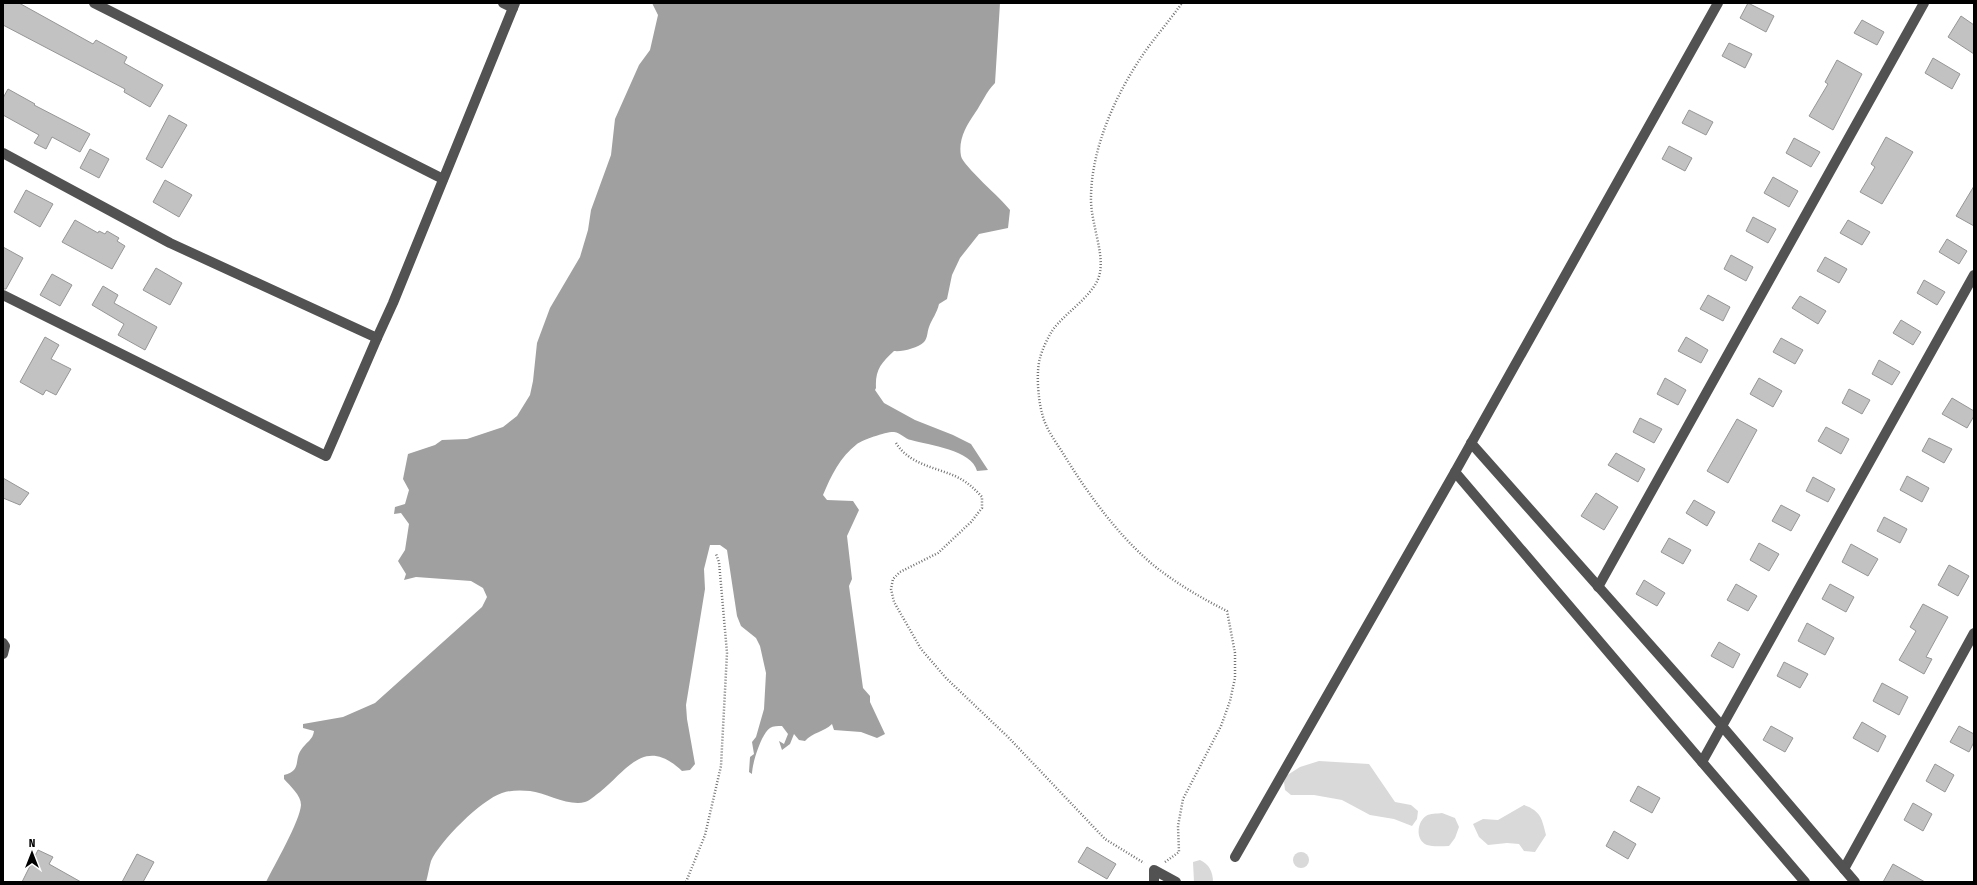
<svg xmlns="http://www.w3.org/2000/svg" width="1977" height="885" viewBox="0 0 1977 885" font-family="'Fira Sans Condensed',sans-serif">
<rect width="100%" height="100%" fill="#fff"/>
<g fill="#d9d9d9">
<polygon points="1319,761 1369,764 1395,802 1411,805 1418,811 1417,819 1412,826 1394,819 1370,815 1342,800 1314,795 1291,795 1285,790 1284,782 1286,776 1300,767"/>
<path d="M1524 805C1541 811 1542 819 1546 835L1535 852 1524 851 1519 844 1507 843 1488 845 1479 837 1473 824 1483 819 1498 820Z"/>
<path d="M1442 813 1455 818 1459 827 1455 838 1449 846C1442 846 1433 847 1427 845 1415 840 1417 822 1426 816 1430 813 1437 814 1442 813Z"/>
<circle cx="1301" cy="860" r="8"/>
<path d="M1200 860C1209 864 1213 872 1213 882H1194L1193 862Z"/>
</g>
<path fill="#a0a0a0" d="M652 3H1000L995 83C986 92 982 103 975 113 966 126 958 140 961 156 963 166 1002 199 1010 210L1008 228 979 234 960 258 952 275 947 299 939 304C937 313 932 319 929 327 927 332 928 337 924 342 918 348 902 352 894 351 881 363 875 370 876 388L875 390 884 403 915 420 953 435 971 444 988 470 977 471C972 450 929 445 911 440 905 439 901 433 894 432 888 431 862 440 857 444 840 457 831 476 823 495L827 500 853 501 859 510 847 536 852 579 849 586 863 688 870 696V702L885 734 877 738 861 732 834 730 832 724C824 732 813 732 805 741L799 740 794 734 790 744 782 750 779 741 784 744 788 734 782 726C778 726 773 726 770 728 761 734 752 764 752 774L749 772 750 757 754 754 752 742 756 737 764 709 766 673 760 646 756 638 741 626 737 616 727 550 720 545H710L704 569 705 589 686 705 687 719 695 764 690 770 682 771C645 736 628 769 600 792 594 796 591 800 585 802 570 807 546 793 530 791 521 790 511 790 502 793 481 800 440 841 431 861 429 868 428 875 426 882H266C274 866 300 821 301 805 301 795 290 786 284 779V775C302 771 294 759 301 750 306 742 313 740 314 731L303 728V724L343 717 375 703 482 607 487 597 483 588 471 581 416 577 404 580 406 574 398 561 405 550 409 524 401 513 394 514 395 507 405 504 409 490 403 479 408 454 435 445 442 440 467 439 503 427 517 416 530 395 533 381 537 343 550 308 580 257 588 230 591 210 611 155 615 119 639 65 650 50 658 15Z"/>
<g fill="#c2c2c2" stroke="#969696">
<polygon points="3,3 19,3 93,44 96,40 127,57 124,63 163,85 150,107 124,92 125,89 3,25"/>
<polygon points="1748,3 1774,16 1766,32 1740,18"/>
<polygon points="1961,16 1974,25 1974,54 1948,37"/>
<polygon points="1862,20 1884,32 1877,45 1854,33"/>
<polygon points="1729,43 1752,54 1745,68 1722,56"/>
<polygon points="1933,58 1960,74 1952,89 1925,73"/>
<polygon points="1837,60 1862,74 1833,130 1809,116 1828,84 1825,82"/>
<polygon points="8,89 35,104 34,105 90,134 80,152 52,137 46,149 34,143 39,135 3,115 3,98"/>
<polygon points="1689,110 1713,122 1706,135 1682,123"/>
<polygon points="169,115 187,125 162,168 146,159"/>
<polygon points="1886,137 1913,152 1882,204 1860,192 1875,167 1871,164"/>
<polygon points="1794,138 1820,152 1811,167 1786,153"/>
<polygon points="1669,146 1692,158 1685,171 1662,159"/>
<polygon points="90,149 109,159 99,178 80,168"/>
<polygon points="1773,177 1798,191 1789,207 1764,193"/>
<polygon points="165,180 192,195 179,217 153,202"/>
<polygon points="1974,186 1974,226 1956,216"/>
<polygon points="26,190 53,204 40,227 14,212"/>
<polygon points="1753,217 1776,229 1768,243 1746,231"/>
<polygon points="75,220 98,233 99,231 105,234 107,231 119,238 117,241 125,246 112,269 62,242"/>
<polygon points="1848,220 1870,232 1862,245 1840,233"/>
<polygon points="1947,239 1967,251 1959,264 1939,252"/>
<polygon points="3,247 23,258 6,289 3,289"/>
<polygon points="1731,255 1753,267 1746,281 1724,269"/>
<polygon points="1825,257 1847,269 1839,283 1817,271"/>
<polygon points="156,268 182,283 170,305 143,290"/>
<polygon points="52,274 72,285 60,306 40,295"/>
<polygon points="1924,280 1945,292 1937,305 1917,293"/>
<polygon points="103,286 118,295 114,303 157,327 145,350 118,335 124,324 92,305"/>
<polygon points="1708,295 1730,307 1723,321 1700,309"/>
<polygon points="1800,296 1826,311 1818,324 1792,308"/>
<polygon points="1901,320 1921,332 1913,345 1893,333"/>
<polygon points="45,337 59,345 51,359 71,369 56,395 46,390 43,395 20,382"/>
<polygon points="1686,337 1708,350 1701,363 1678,351"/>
<polygon points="1781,338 1803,350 1795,364 1773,352"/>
<polygon points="1879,360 1900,372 1892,385 1872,374"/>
<polygon points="1665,378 1686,390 1678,405 1657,394"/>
<polygon points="1759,378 1782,391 1773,407 1750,394"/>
<polygon points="1849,389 1870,400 1862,414 1842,403"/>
<polygon points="1952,398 1974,411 1974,416 1967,428 1942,414"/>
<polygon points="1640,418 1662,429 1654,443 1633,432"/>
<polygon points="1737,419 1757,430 1728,483 1707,471"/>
<polygon points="1826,427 1849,439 1841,454 1818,441"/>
<polygon points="1929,438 1952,449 1944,463 1922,451"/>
<polygon points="1616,453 1645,469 1638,482 1608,465"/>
<polygon points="1907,476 1929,488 1922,502 1900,490"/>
<polygon points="1813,477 1835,489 1828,502 1806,491"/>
<polygon points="3,478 29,493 20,505 3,498"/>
<polygon points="1596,493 1618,507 1604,530 1581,516"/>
<polygon points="1694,500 1715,512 1707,526 1686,513"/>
<polygon points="1781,505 1800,515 1791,531 1772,521"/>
<polygon points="1884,517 1907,529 1900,543 1877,531"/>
<polygon points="1669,538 1691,550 1683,564 1661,552"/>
<polygon points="1759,543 1779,554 1769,571 1750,560"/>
<polygon points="1851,544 1878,559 1868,576 1842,562"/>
<polygon points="1949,565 1969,576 1958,596 1938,585"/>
<polygon points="1644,580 1665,593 1657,606 1636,594"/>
<polygon points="1736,584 1757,596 1748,611 1727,600"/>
<polygon points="1830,584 1854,597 1846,612 1822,599"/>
<polygon points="1923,604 1948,617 1926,657 1932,659 1924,674 1899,660 1916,631 1910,627"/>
<polygon points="1807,623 1834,638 1825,655 1798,641"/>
<polygon points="1719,642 1740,654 1733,668 1711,656"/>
<polygon points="1784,662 1808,674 1800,688 1777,676"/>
<polygon points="1882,683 1908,697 1899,715 1873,701"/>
<polygon points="1862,722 1886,736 1878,752 1853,738"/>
<polygon points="1771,726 1793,738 1785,752 1763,740"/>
<polygon points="1959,726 1974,734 1974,742 1969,752 1950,742"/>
<polygon points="1935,764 1954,775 1945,792 1926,781"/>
<polygon points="1638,786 1660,798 1652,813 1630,801"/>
<polygon points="1913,803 1932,814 1923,831 1904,820"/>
<polygon points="1614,831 1636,844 1628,859 1606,846"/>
<polygon points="1087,847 1116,864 1107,879 1078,862"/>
<polygon points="38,850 53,857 49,864 81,882 22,882"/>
<polygon points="137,854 154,862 143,882 122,882"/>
<polygon points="1893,864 1925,882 1883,882"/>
</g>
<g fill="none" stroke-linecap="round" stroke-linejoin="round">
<g stroke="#747474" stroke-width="2.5" stroke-dasharray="1 2" stroke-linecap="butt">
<path d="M896 443C909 464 934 467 955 476 966 481 974 488 982 497V508L971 522 938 553 900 572 893 579 891 589 894 602 921 649 946 678 1008 737 1105 839 1144 863"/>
<path d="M1165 862 1179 852 1178 826 1183 799 1221 726 1230 701 1235 678V653L1227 611C1201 598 1174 582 1152 564 1116 533 1089 495 1064 455 1056 442 1045 428 1042 413 1038 399 1036 372 1040 358 1042 350 1047 339 1052 331 1064 313 1097 294 1100 272 1104 251 1090 221 1091 196 1092 146 1116 94 1144 53 1156 36 1170 20 1182 3"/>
<polyline points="686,882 705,835 721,766 727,653 719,562 716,554"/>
</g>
<g stroke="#525252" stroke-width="10">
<polyline points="94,3 443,179"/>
<polyline points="503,3 513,8"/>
<polyline points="3,153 170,243 377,338 393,303 515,3"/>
<polyline points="3,295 326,456 377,338"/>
<polyline points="1471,443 1722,726 1974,275"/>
<polyline points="1455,472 1702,762"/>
<polyline points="1598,587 1924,3"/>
<polyline points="3,643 5,646 3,654"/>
<polyline points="1235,857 1455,472 1718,3"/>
<polyline points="1844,869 1974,633"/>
<polyline points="1154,882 1154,870 1176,882"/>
<polyline points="1805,882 1702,762 1722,726 1855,882"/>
</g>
</g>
<rect width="1977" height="885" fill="none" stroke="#000000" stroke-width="8"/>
<g transform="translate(32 853)" stroke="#ffffff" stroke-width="3" paint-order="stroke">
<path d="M0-3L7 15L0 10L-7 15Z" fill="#000000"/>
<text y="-6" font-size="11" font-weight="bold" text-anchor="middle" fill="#000000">N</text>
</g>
</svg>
